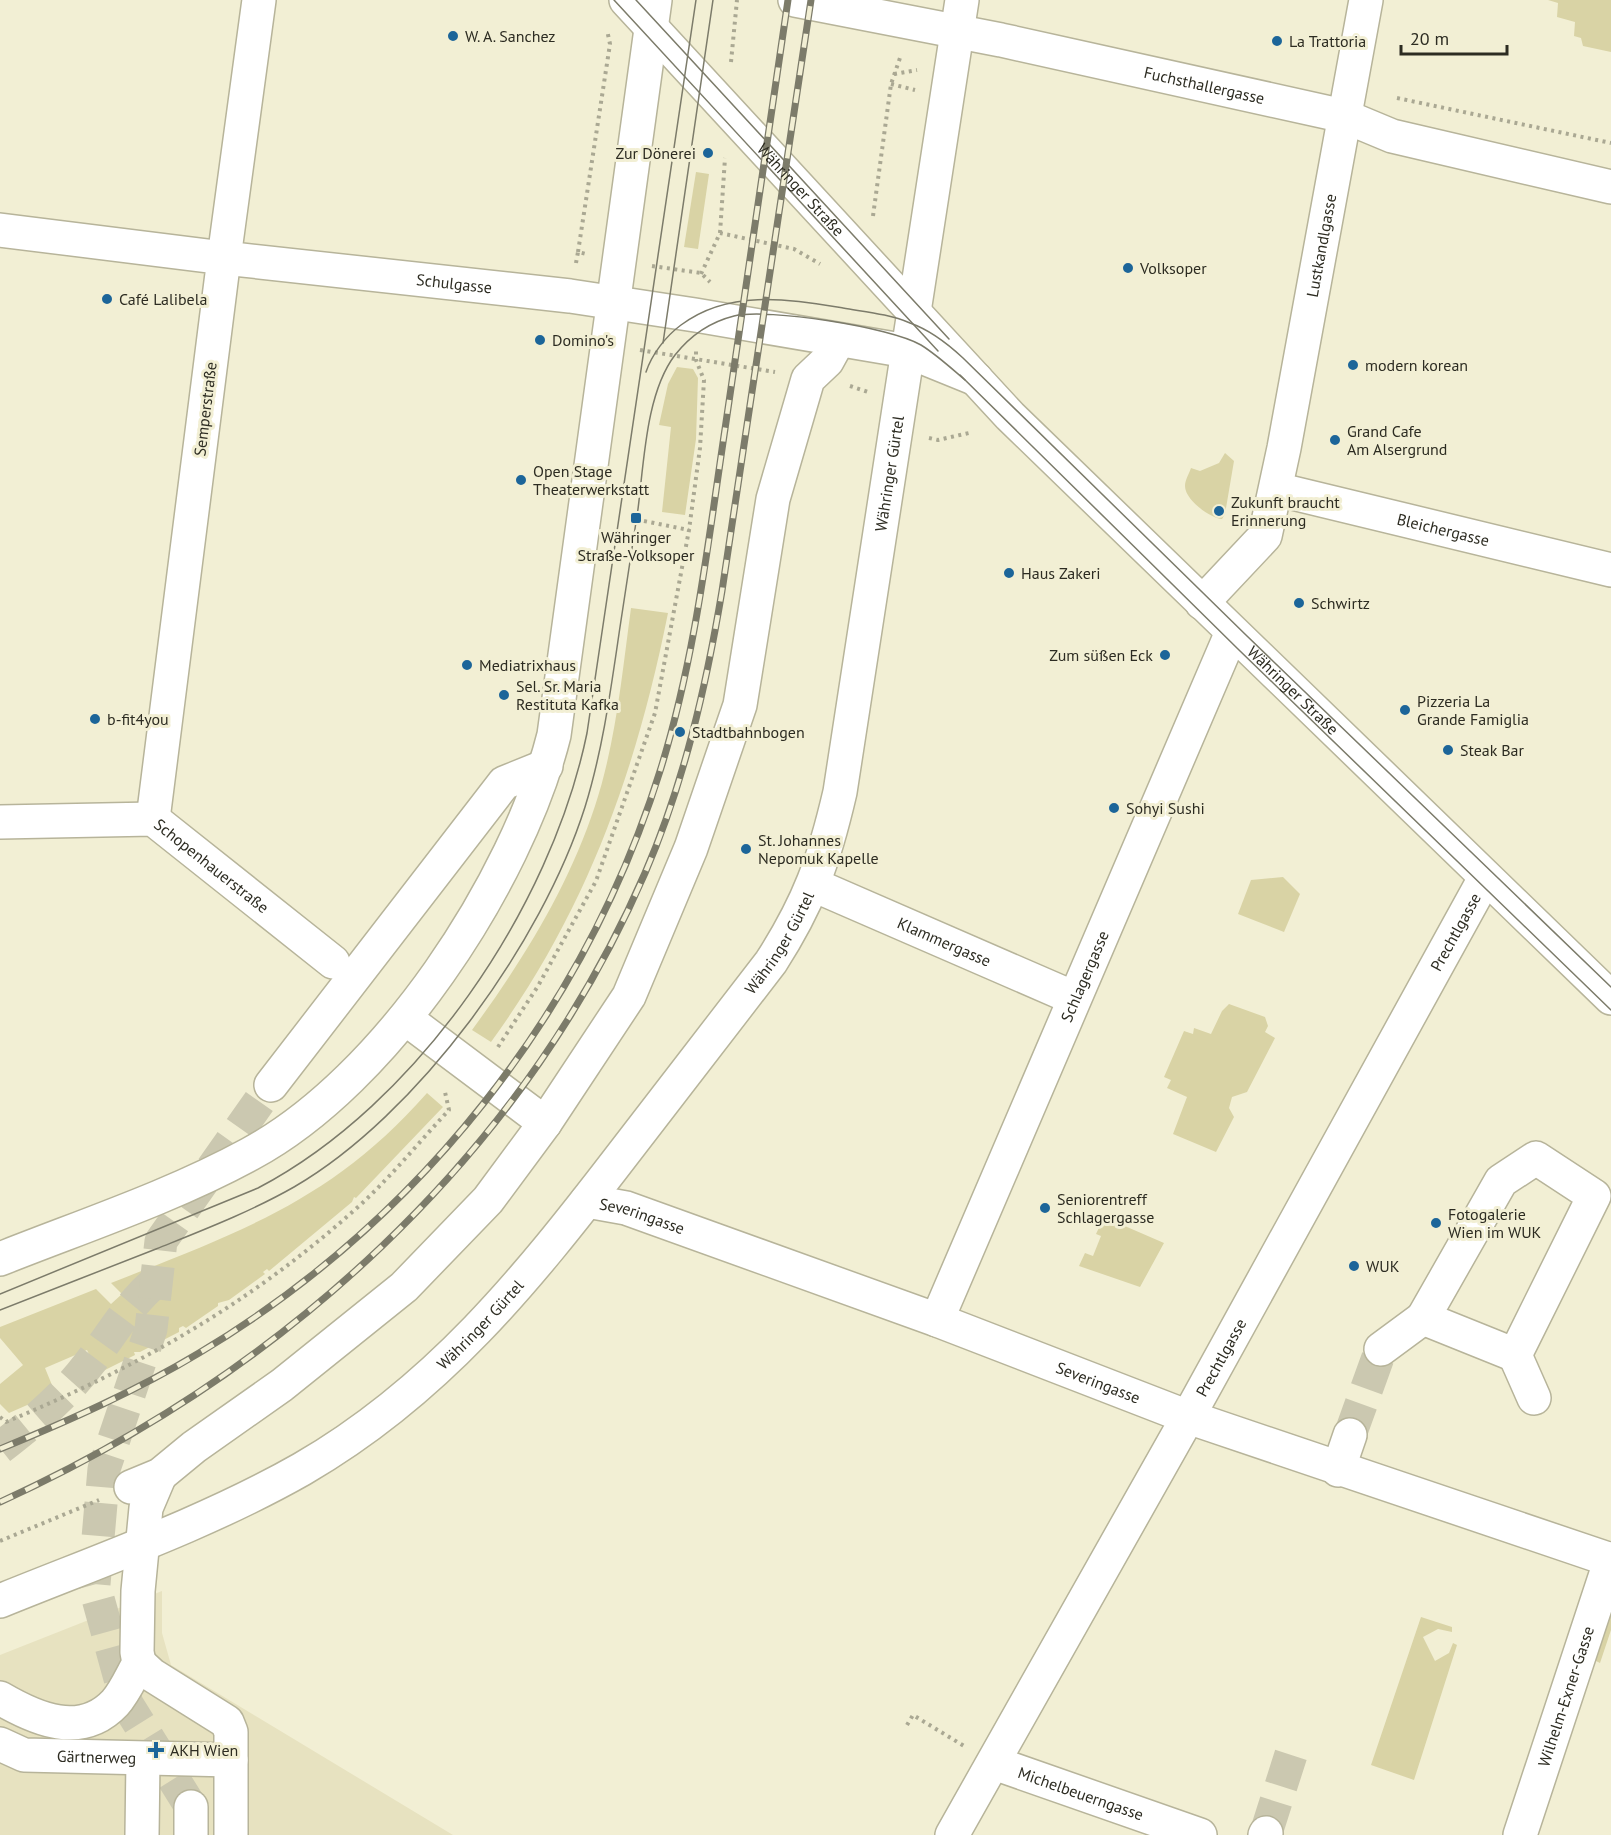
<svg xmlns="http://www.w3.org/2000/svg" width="1611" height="1835" viewBox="0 0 1611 1835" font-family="'PT Sans',sans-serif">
<rect width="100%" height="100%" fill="#f2efd4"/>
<polygon fill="#e7e2c0" points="162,1591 162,1633 171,1665 453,1835 0,1835 0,1655"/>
<g fill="#d9d3a5">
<polygon points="1548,0 1611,0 1611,52 1583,46 1581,38 1574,36 1575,22 1557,17 1558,3"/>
<polygon points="696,172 709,174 698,249 684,247"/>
<polygon points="677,367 693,369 698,378 696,439 685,515 662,512 671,427 659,425 668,384"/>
<path d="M1225 453 1234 461 1225 514 1222 519C1210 518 1185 500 1185 486 1185 480 1189 474 1191 468L1200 471 1219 463Z"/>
<path d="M631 608 668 613C636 772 587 910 491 1042L472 1030C523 960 568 888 595 806 616 742 622 674 631 608Z"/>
<polygon points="1283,877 1300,894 1284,932 1238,914 1251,880"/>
<polygon points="1229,1004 1265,1017 1268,1026 1265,1032 1275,1038 1247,1092 1232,1097 1229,1108 1234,1117 1216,1152 1173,1134 1187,1097 1167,1088 1171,1080 1164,1077 1184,1031 1193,1034 1194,1028 1211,1034 1222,1011"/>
<path d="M427 1093 443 1107 356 1198 354 1197 352 1202 269 1271 267 1269 263 1272 265 1274 229 1300 218 1303V1306L186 1328 183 1326 179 1328V1332L140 1352H134L135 1355 103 1371 96 1369 87 1350 45 1368 54 1390 50 1395 9 1413 0 1404V1384L23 1365 0 1338V1327L96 1289 111 1304 122 1294 111 1283C239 1232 332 1201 427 1093Z"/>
<polygon points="1104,1217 1164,1243 1140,1287 1079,1266 1085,1253 1093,1256 1101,1236 1096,1234"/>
<polygon points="1611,1601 1611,1630 1600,1663 1594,1660"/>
<polygon points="1421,1617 1452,1627 1452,1632 1438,1629 1423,1637 1435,1661 1449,1653 1453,1643 1457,1645 1414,1780 1371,1765"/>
</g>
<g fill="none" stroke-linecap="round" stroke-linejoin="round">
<g stroke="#cbc8b0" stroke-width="33" stroke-dasharray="33 16" stroke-linecap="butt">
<polyline points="1350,1435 1381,1349"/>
<path d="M0 1448C32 1423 63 1398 88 1365 111 1336 127 1306 155 1282"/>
<polyline points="191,1807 127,1704 94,1584 104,1469 151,1329 161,1241 271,1085"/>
<polyline points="1266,1833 1295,1742"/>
</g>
<g stroke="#b7b49a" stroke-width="36">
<g id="minor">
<path id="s1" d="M626 0 913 311"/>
<polyline points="0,230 224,258 153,819"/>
<path id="s2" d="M1276 489 1611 570"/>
<path id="s3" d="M1202 603 1265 536 1284 448 1366 0"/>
<path id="s4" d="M0 822 153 819 333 962"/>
<path id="s5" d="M814 885 1074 998"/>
<polyline points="405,1018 545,1123"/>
<polyline points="271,1085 504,783 546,766"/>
<polygon points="1536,1158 1594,1196 1515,1355 1423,1318 1501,1181"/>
<path id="s6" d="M587 1201 626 1208 937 1320 1188 1417 1611 1560"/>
<path id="s7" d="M937 1320 1232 632"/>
<polyline points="1381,1349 1423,1318"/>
<polyline points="1515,1355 1534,1398"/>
<polyline points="1338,1470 1350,1435"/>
<polyline points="131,1487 160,1475 194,1447 282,1385 404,1287 488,1200 545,1123 629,996 691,848 740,705 773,499 808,379 827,361 838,341"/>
<polyline points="139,1663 152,1675 227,1722 231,1732 231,1835"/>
<path d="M0 1698C36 1719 81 1739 115 1703 125 1692 132 1675 139 1663L137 1652 138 1591 146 1508 160 1475"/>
<path id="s8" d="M0 1744 24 1755 231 1760"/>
<path id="s9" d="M994 1763 1200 1835"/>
<polyline points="142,1835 143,1759"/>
<polyline points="191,1835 191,1807"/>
<path id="s10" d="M952 1835 1188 1417 1485 878"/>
<polyline points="1265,1835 1266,1833"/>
<path id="s11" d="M1520 1835 1611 1559"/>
</g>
</g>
<g stroke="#b7b49a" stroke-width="36">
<g id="major">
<path id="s12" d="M259 0 224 258 570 296 695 315 907 351 976 379"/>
<path id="s13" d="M795 0 1001 40 1344 116 1392 136 1611 187"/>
<path id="s14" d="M913 311 1010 416 1611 998"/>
<path d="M0 1259C83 1226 171 1197 250 1154 386 1081 517 882 554 735L655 0"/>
<path id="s15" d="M0 1601C101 1560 207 1523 302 1469 437 1391 527 1279 620 1158 670 1093 721 1027 771 962 809 903 824 861 840 792L962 0"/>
</g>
</g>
<g stroke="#aaa893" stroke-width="4" stroke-dasharray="3 4.5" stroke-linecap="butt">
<polyline points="731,62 737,0"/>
<polyline points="894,74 917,70"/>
<polyline points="891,84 915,90"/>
<polyline points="1397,98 1611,143"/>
<polyline points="873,216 891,84 901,55"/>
<polyline points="720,233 725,158"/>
<polyline points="578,252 610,44 607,30"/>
<polyline points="576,263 578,252 586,254"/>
<polyline points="652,266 701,273 710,282"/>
<polyline points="701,274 720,233 794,249 820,264"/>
<polyline points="640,350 775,372"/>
<polyline points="850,386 868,392"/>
<polyline points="929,438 938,440 969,433"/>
<polyline points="644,521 689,530"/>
<polyline points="498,1047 538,986 596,881 655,713 689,530 700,448 704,380 696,360 696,350"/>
<path d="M0 1417 6 1422C140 1366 250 1304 358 1207 391 1177 419 1142 449 1110L445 1092"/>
<polyline points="0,1541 99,1500"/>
<polyline points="907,1725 913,1715 964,1746"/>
</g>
<use href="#minor" stroke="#fff" stroke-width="33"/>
<use href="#major" stroke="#fff" stroke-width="33"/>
<g stroke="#7c7b6a" stroke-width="1.5">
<polyline points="614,0 938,351"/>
<polyline points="636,0 949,339"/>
<polyline points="663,343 713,0"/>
<path d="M646 372C652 354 666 336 681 325 729 289 787 299 843 308 866 312 889 314 910 323 930 330 948 344 963 358L1247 636 1611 987"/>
<polyline points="960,375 1239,650 1611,1010"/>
<path d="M0 1294 258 1188C418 1104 551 908 587 733L696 0"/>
<path d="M0 1310C52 1290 104 1269 156 1249 203 1230 250 1212 294 1187 418 1115 542 943 585 807 603 749 611 688 620 627 626 588 632 548 638 509 644 462 646 393 675 355 690 336 710 322 734 316 768 308 890 327 921 345 937 355 951 368 965 380"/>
</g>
<g stroke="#7c7b6a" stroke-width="7">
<g id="rail">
<path d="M0 1449C68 1421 136 1391 199 1353 418 1222 585 1013 661 768 695 658 708 543 725 429 746 286 767 143 788 0"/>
<path d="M0 1502C281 1374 521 1159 645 873 684 783 706 687 722 591L811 0"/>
</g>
</g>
<use href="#rail" stroke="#f2efd4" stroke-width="4.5" stroke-dasharray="14" stroke-linecap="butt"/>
</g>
<g fill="#1c6599" stroke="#f2efd4" stroke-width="2">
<circle cx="453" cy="36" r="6"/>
<circle cx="1277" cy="41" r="6"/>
<circle cx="708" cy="153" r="6"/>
<circle cx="1128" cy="268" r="6"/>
<circle cx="107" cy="299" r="6"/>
<circle cx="540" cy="340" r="6"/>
<circle cx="1353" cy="365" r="6"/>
<circle cx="1335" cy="440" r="6"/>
<circle cx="521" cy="480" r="6"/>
<circle cx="1219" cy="511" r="6"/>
<rect x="630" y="512" width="12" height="12" rx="3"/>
<circle cx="1009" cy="573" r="6"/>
<circle cx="1299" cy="603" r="6"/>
<circle cx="1165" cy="655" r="6"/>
<circle cx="467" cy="665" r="6"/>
<circle cx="504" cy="695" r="6"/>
<circle cx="1405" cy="710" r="6"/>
<circle cx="95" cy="719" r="6"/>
<circle cx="680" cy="732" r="6"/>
<circle cx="1448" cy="750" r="6"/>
<circle cx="1114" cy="808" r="6"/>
<circle cx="746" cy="849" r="6"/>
<circle cx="1045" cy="1208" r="6"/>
<circle cx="1436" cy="1223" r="6"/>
<circle cx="1354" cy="1266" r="6"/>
<path d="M153 1741h6v6h6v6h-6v6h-6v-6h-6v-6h6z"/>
</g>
<g text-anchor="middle" stroke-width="6" stroke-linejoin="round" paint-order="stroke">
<g font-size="16" fill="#2d2c22" stroke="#f2efd4" text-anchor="start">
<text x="465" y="42">W. A. Sanchez</text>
<text x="1289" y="47">La Trattoria</text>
<text x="696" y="159" text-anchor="end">Zur Dönerei</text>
<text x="1140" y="274">Volksoper</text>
<text x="119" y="305">Café Lalibela</text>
<text x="552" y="346">Domino's</text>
<text x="1365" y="371">modern korean</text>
<text x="1347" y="437">Grand Cafe<tspan x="1347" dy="18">Am Alsergrund</tspan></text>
<text x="533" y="477">Open Stage<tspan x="533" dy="18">Theaterwerkstatt</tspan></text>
<text x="1231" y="508">Zukunft braucht<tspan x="1231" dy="18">Erinnerung</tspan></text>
<text x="636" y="543" text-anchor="middle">Währinger<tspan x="636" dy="18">Straße-Volksoper</tspan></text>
<text x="1021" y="579">Haus Zakeri</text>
<text x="1311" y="609">Schwirtz</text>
<text x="1153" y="661" text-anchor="end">Zum süßen Eck</text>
<text x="479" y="671">Mediatrixhaus</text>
<text x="516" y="692">Sel. Sr. Maria<tspan x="516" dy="18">Restituta Kafka</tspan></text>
<text x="1417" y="707">Pizzeria La<tspan x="1417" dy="18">Grande Famiglia</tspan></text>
<text x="107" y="725">b-fit4you</text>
<text x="692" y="738">Stadtbahnbogen</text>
<text x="1460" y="756">Steak Bar</text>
<text x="1126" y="814">Sohyi Sushi</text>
<text x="758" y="846">St. Johannes<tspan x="758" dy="18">Nepomuk Kapelle</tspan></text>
<text x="1057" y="1205">Seniorentreff<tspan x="1057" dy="18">Schlagergasse</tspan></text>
<text x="1448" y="1220">Fotogalerie<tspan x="1448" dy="18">Wien im WUK</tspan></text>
<text x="1366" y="1272">WUK</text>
<text x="170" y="1756">AKH Wien</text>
</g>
<g font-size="16" fill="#2d2c22" stroke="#f2efd4">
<text dy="6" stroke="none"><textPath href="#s13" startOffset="418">Fuchsthallergasse</textPath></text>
<text dy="6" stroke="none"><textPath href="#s1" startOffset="258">Währinger Straße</textPath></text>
<text dy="6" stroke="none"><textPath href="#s3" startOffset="388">Lustkandlgasse</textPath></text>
<text dy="6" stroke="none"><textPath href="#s12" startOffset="492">Schulgasse</textPath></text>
<text transform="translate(205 409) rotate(-83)" y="6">Semperstraße</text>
<text dy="6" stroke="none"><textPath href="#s15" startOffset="1532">Währinger Gürtel</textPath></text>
<text dy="6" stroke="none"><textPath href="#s2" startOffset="172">Bleichergasse</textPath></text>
<text dy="6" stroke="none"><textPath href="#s14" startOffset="537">Währinger Straße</textPath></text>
<text dy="6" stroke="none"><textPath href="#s4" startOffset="228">Schopenhauerstraße</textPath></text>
<text dy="6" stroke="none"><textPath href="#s10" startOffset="1034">Prechtlgasse</textPath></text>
<text dy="6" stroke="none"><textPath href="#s5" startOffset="142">Klammergasse</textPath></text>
<text dy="6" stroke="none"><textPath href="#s15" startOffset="1046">Währinger Gürtel</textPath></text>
<text dy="6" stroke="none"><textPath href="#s7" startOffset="374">Schlagergasse</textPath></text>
<text dy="6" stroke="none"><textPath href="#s6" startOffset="57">Severingasse</textPath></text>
<text dy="6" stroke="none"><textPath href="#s15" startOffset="560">Währinger Gürtel</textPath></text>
<text dy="6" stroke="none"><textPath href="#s10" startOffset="548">Prechtlgasse</textPath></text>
<text dy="6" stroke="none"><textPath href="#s6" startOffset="543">Severingasse</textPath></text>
<text dy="6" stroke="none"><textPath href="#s11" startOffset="146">Wilhelm-Exner-Gasse</textPath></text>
<text dy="6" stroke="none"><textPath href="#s8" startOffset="99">Gärtnerweg</textPath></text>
<text dy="6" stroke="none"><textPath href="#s9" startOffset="92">Michelbeuerngasse</textPath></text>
</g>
</g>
<path d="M1401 45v9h106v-9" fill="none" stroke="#2d2c22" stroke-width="3"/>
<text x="1410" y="45" font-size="18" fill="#2d2c22" stroke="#f2efd4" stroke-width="4.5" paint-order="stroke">20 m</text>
</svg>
